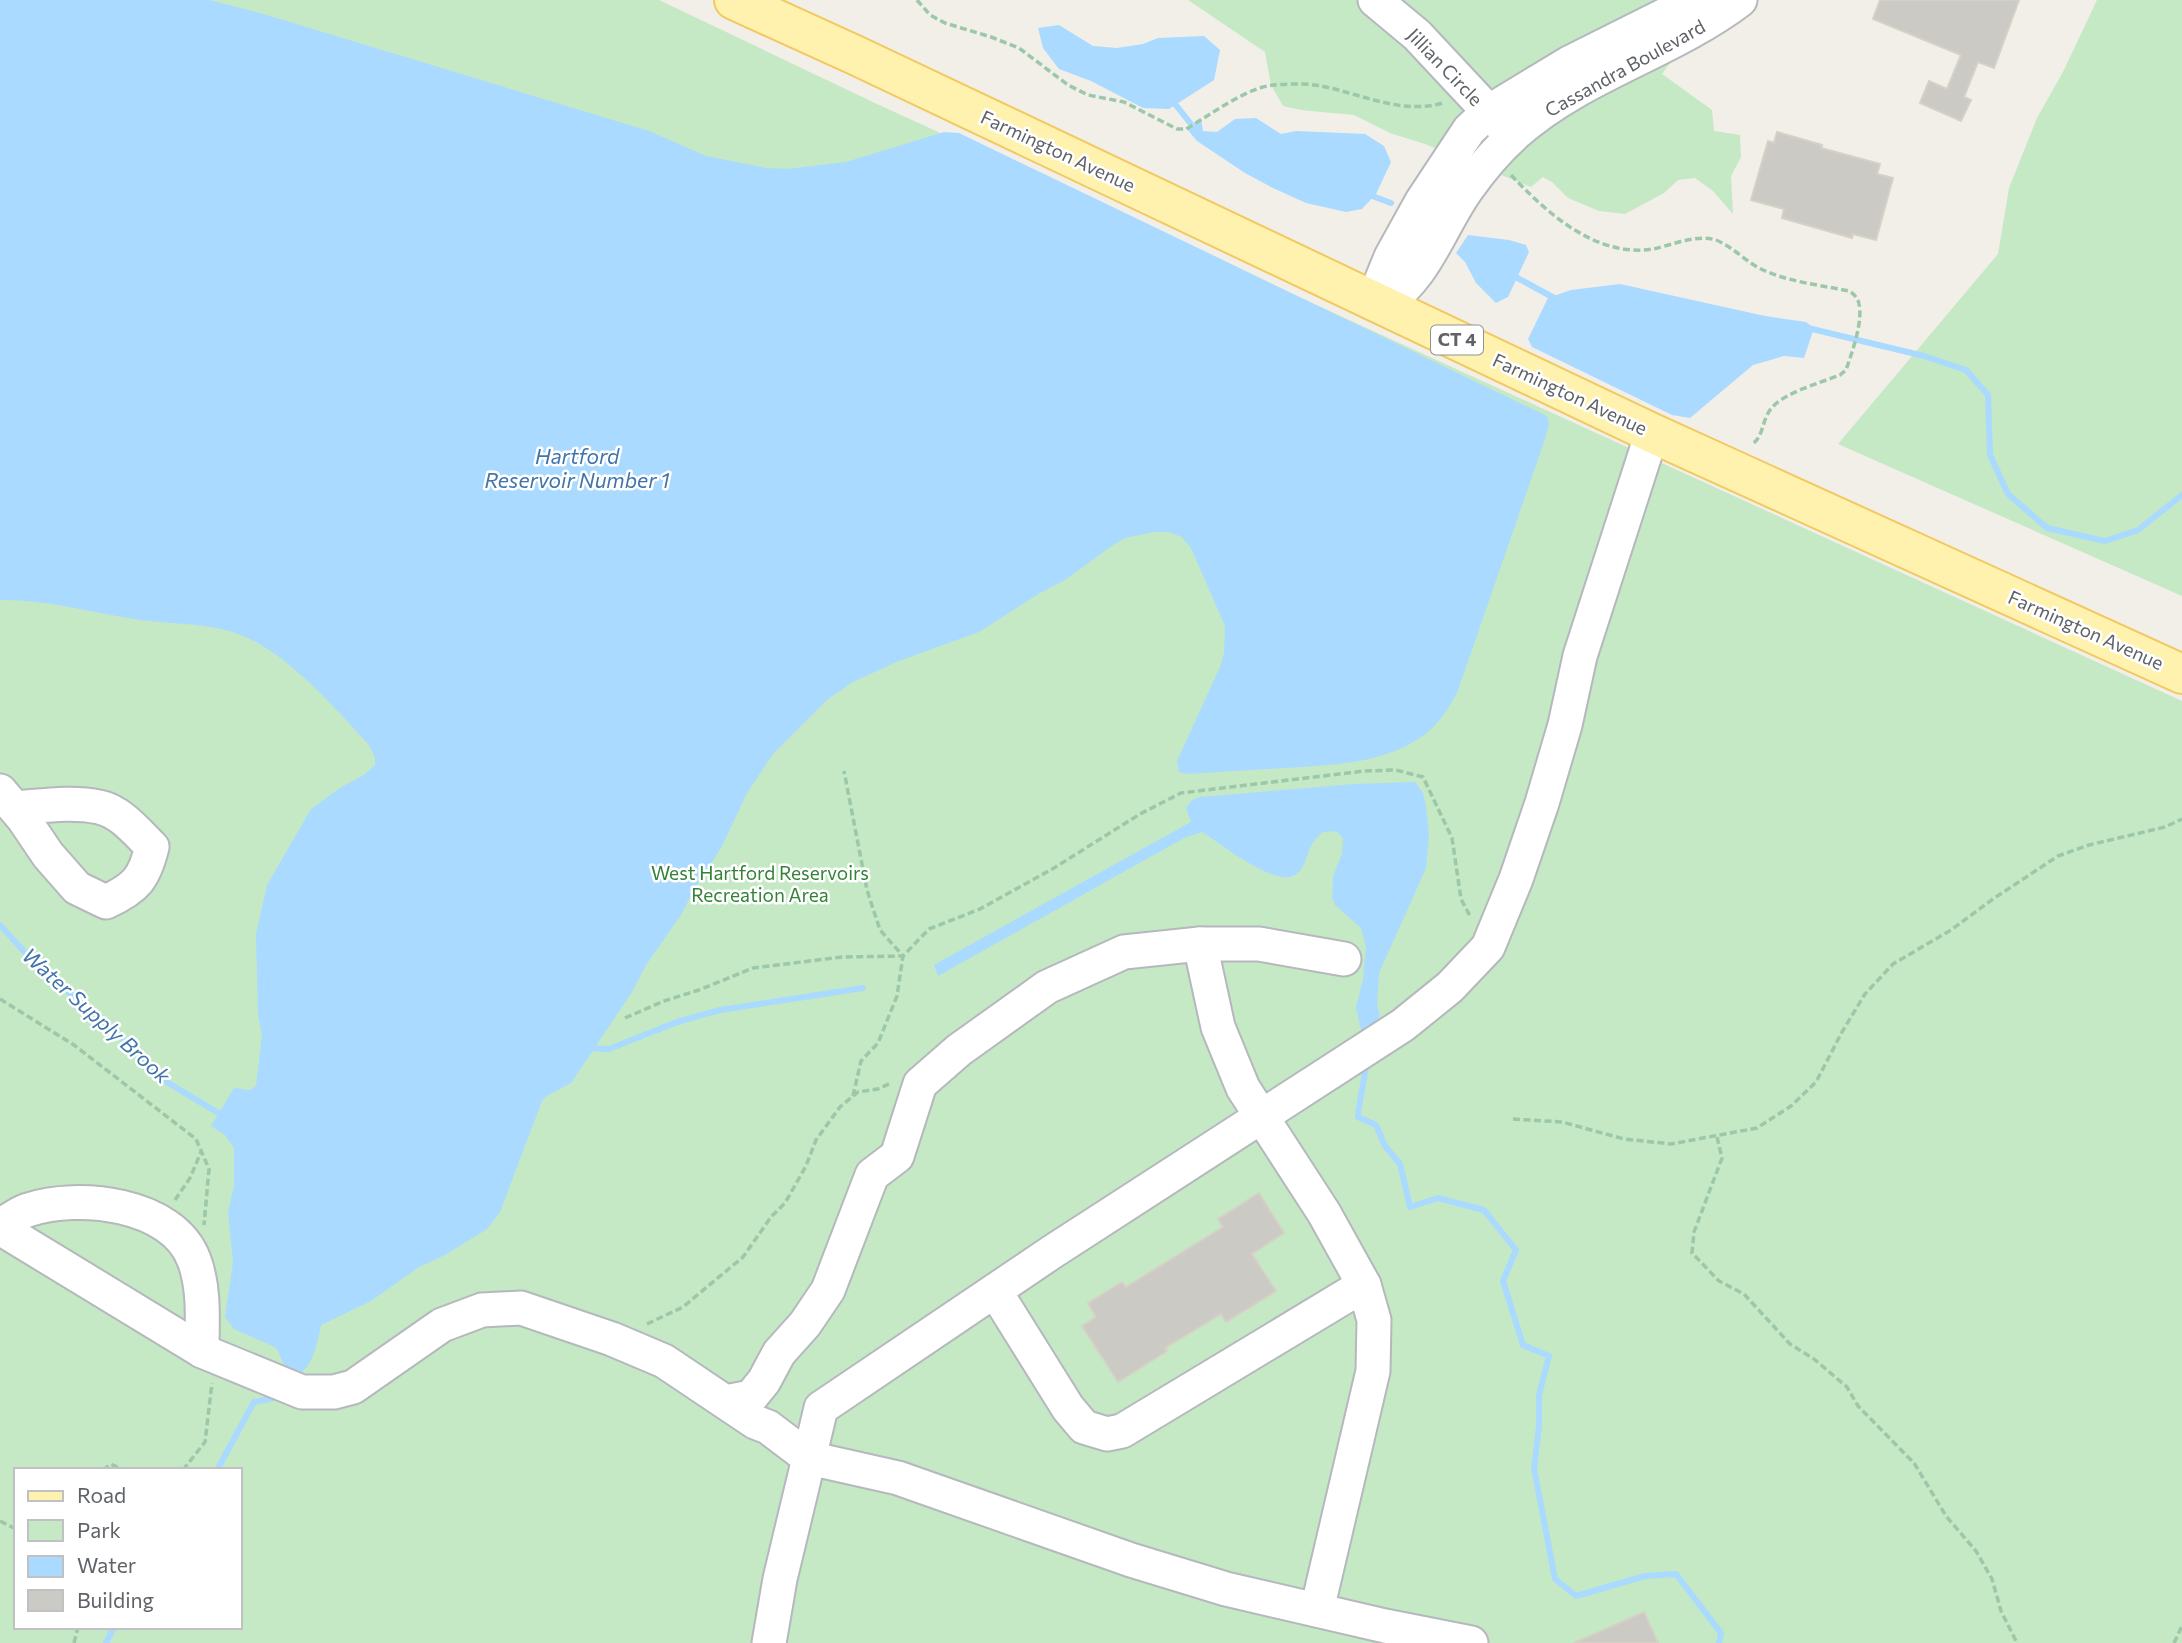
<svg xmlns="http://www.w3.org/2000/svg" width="2182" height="1643" viewBox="0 0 2182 1643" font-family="Commissioner,sans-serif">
<rect width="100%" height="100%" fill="#f1efe8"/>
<g fill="#c5e8c5" fill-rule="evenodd">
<path d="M0 0H659L877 104 2182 701V1643H0ZM16 1470H240V1627H16Z"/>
<polygon points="1188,0 1695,0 1674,57 1662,74 1712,110 1714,131 1740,135 1741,157 1731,176 1733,214 1713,191 1695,178 1678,180 1664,193 1625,214 1599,211 1568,198 1552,182 1543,177 1531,187 1425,144 1390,133 1354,115 1301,110 1283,106 1271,85 1265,52"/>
<polygon points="2097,0 2182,0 2182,596 1838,444 1998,254 2009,188 2037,118 2063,72"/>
</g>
<g fill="#aadaff">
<path d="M0 0H209L260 13 649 131 706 156 766 168 787 169 846 162 944 132 959 133 1547 416 1549 424 1545 439 1457 693C1448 709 1439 724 1424 735 1384 764 1333 765 1285 768 1253 770 1220 772 1188 774L1179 772 1177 761 1220 667 1224 653 1225 626 1191 548 1182 537 1168 532H1154L1125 538 1113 545 1065 580 1040 593 979 632 896 662 851 683 827 700 773 754 747 793 721 848 695 888 681 915 646 965 632 992 571 1083 547 1096 542 1101 500 1212 487 1229 445 1255 419 1267 371 1301 321 1325C319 1337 308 1392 286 1367 281 1362 281 1353 275 1347L234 1329 225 1317 233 1262 228 1212 234 1186V1148L225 1135 211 1126 234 1088 250 1090 256 1086 262 1035 258 1015 256 934 267 885 311 809 340 788 364 775 375 765V758L369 745C333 706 281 645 229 631 196 622 161 624 128 618 86 611 43 599 0 600Z"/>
<polygon points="1059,25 1093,46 1117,48 1143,44 1158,38 1204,36 1220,50 1214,80 1169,109 1143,108 1091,81 1059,69 1043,48 1038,28"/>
<polygon points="1256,118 1281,134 1296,131 1365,134 1384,146 1391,162 1376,194 1362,209 1346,212 1306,203 1273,188 1245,173 1197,141 1186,128 1201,119 1203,131 1217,132 1235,119"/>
<polygon points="1468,235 1509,240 1526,245 1529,252 1508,297 1496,303 1476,283 1465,262 1456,253"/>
<polygon points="1620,284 1765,316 1806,322 1814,328 1804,358 1784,356 1753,365 1690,418 1672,415 1532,347 1528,339 1548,298 1571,290"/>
<path d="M1415 782 1423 793 1426 807 1429 835 1426 868 1379 973 1377 1003 1380 1019 1361 1030 1356 1007 1363 980 1366 947 1361 928 1335 905 1332 898 1333 876 1342 854 1343 838 1336 831 1323 832C1319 835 1315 840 1312 844 1306 854 1306 870 1293 876 1272 885 1220 843 1202 832L1184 838 938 976 934 965 1191 822 1186 808 1192 800 1200 797 1354 784Z"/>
</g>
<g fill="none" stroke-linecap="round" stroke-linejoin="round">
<g stroke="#aadaff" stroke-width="6">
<polyline points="1171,99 1195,129"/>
<polyline points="1367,194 1391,203"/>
<polyline points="1512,275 1558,300"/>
<polyline points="1808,328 1924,356 1966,370 1988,395 1990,455 2008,494 2047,528 2105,541 2138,530 2182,495"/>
<polyline points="0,925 40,969 111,1026 155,1075 220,1114 224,1119"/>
<polyline points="586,1048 609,1049 677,1022 720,1010 863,988"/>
<path d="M1366 1063C1365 1082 1359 1098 1358 1117L1376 1125 1385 1146 1400 1164 1410 1207 1438 1198 1484 1210 1516 1250 1503 1281 1523 1345 1549 1356 1539 1395V1426L1534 1468 1555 1579 1576 1596 1645 1576 1676 1574 1721 1633 1719 1643"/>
<polyline points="217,1470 254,1402 279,1397"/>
<polyline points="106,1643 114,1627"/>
</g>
</g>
<g fill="#cccac5" stroke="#d6d1c6" stroke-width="2">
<polygon points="1880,0 2019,0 1994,68 1978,62 1964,97 1971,100 1961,121 1920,103 1929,81 1947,89 1961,55 1873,19"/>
<polygon points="1777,132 1822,145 1821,148 1880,164 1877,174 1893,178 1876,240 1853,234 1852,238 1782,218 1784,209 1751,200 1768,141 1774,143"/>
<polygon points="1259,1193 1284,1233 1252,1254 1276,1291 1226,1322 1221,1314 1165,1348 1167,1351 1118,1382 1082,1326 1096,1317 1088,1303 1122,1282 1126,1287 1223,1227 1218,1219"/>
<polygon points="1644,1612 1658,1643 1574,1643"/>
</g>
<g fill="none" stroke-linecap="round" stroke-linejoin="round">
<g stroke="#b5b8bc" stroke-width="37">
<g id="minor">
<polyline points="1375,0 1417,35 1503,127"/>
<path d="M1695 0 1569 63 1488 112 1469 130 1422 201 1391 257 1382 279 1384 304C1425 279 1440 227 1467 189 1481 169 1498 149 1516 133 1581 75 1670 53 1740 0"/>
<path d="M0 791 23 818 48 855 77 888 106 902C136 888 144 879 152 847 137 832 120 811 99 807 72 801 42 806 15 808"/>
<polyline points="1200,944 1218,1027 1243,1088 1324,1213 1364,1285"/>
<path d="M0 1226C9 1221 18 1213 28 1210 78 1193 173 1203 194 1260 205 1289 202 1322 202 1351"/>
<polyline points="0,1228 202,1351 302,1392 334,1392 353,1387 442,1325 482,1310 521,1308 612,1339 664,1361 755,1422 768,1427 809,1458 898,1478 1131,1560 1226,1589 1385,1626 1471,1643"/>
<polyline points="995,1291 1068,1408 1084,1427 1107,1434 1122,1431 1364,1285 1374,1320 1373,1371 1317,1610"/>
<polyline points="726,1402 751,1397 764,1381 779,1353 805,1324 828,1290 872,1175 897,1156 920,1084 959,1050 1047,987 1124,952 1200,944 1259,944 1344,959"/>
<polyline points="769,1643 780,1579 821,1408 1052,1252 1403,1025 1450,987 1488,947 1516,879 1542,803 1565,725 1580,656 1652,433"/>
</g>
</g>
<g stroke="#f2c960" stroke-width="42">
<polyline id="major" points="734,0 855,55 1652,433 2182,674"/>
</g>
<g stroke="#9cc7a9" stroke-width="3.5" stroke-dasharray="7 3.5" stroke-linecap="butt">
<path d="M917 0 930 15 945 23 991 37 1019 48 1068 85 1088 95 1124 102 1177 129H1186C1210 115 1246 88 1273 85 1287 84 1307 83 1321 86 1362 94 1402 115 1443 103"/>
<path d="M1511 175C1547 213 1596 258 1653 249 1672 245 1697 234 1716 240 1733 247 1745 261 1761 269 1788 282 1820 285 1849 291 1854 294 1858 298 1859 304 1863 323 1852 352 1846 370L1840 375C1820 383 1782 393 1770 410 1762 421 1763 438 1752 444"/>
<polyline points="0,999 74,1045 196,1139 209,1169 204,1225"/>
<polyline points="625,1018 664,1001 699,990 753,968 842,957 903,956 880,930 867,890 844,771"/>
<polyline points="853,1096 861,1061 878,1043 897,996 903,956 929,929 980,909 1054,868 1140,814 1181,793 1364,771 1396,770 1423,777 1452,838 1461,899 1470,916"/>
<polyline points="1513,1119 1562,1122 1624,1139 1671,1144 1757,1128 1791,1106 1816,1082 1842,1032 1865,994 1893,964 1951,930 1993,899 2058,856 2089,845 2165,827 2182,819"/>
<polyline points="1717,1137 1722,1158 1694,1232 1692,1253 1719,1281 1744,1294 1790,1344 1814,1359 1847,1387 1858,1406 1914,1463 1946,1516 1976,1551 1992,1579 2001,1611 2017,1643"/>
<polyline points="175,1200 190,1178 201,1152"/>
<polyline points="647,1324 683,1307 743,1257 771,1217 785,1203 806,1166 816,1140 840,1107 858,1092 878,1089 891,1083"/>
<polyline points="103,1470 111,1464 122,1470"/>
<polyline points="183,1470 205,1442 212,1383"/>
<polyline points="0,1521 16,1529"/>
<polyline points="74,1643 78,1627"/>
<polyline points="2174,1643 2182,1626"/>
</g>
<use href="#minor" stroke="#fff" stroke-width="33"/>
<use href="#major" stroke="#fff2af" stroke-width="38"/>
</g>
<g text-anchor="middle" stroke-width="5" stroke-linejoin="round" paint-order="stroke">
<rect fill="#fff" stroke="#8f9295" stroke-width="2" x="1431" y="325.5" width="52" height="29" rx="5"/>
<g font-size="18" font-weight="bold" fill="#5f6368">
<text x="1457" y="346">CT 4</text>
</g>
<g font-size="19" fill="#5f6368" stroke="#fff">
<text transform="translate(1445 67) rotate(46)" y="7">Jillian Circle</text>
<text transform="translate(1625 68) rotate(-29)" y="7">Cassandra Boulevard</text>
<text transform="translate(1058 151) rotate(25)" y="7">Farmington Avenue</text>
<text transform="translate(1570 394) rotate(25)" y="7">Farmington Avenue</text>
<text transform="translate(2086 630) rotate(24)" y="7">Farmington Avenue</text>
</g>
<g font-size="19" fill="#348238" stroke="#fff">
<text x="760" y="880">West Hartford Reservoirs<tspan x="760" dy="22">Recreation Area</tspan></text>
</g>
<g font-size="21" font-style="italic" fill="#4174aa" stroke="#fff">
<text x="577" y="464">Hartford<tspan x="577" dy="24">Reservoir Number 1</tspan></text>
<text transform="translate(96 1016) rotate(42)" y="7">Water Supply Brook</text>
</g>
</g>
<rect x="14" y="1468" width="228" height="161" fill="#ffffff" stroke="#bfc1c3" stroke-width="2"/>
<rect x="28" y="1491" width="35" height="10" fill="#fff2af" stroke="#bfc1c3" stroke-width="2"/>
<text x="77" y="1503" font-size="21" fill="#5f6368">Road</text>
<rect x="28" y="1520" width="35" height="21" fill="#c5e8c5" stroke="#bfc1c3" stroke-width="2"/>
<text x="77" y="1538" font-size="21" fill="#5f6368">Park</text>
<rect x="28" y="1556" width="35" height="21" fill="#aadaff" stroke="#bfc1c3" stroke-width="2"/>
<text x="77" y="1573" font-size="21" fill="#5f6368">Water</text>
<rect x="28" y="1590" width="35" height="21" fill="#cccac5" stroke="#bfc1c3" stroke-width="2"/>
<text x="77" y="1608" font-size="21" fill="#5f6368">Building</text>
</svg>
